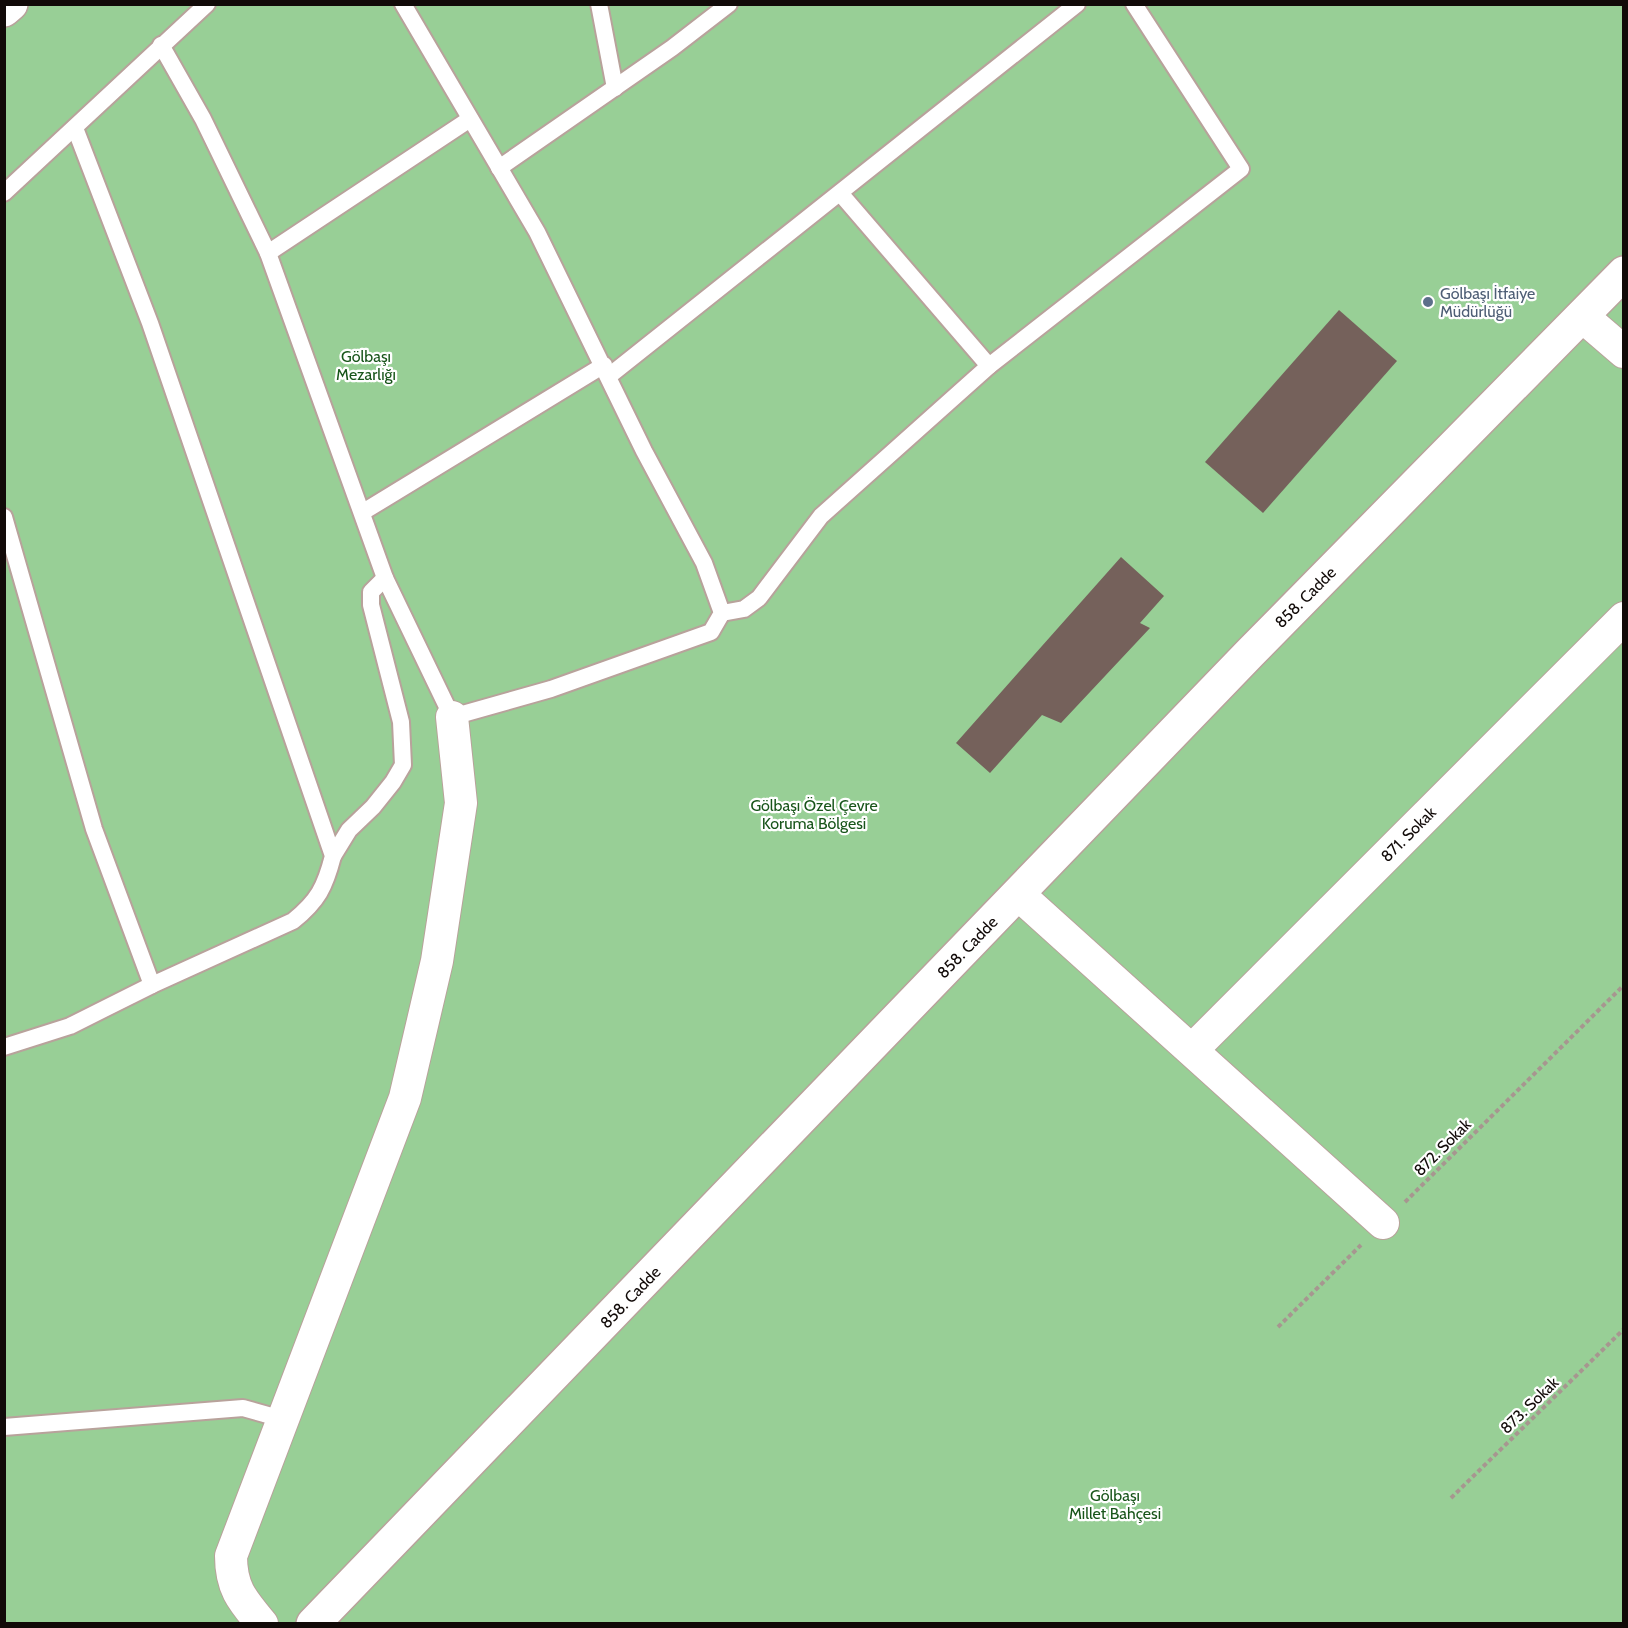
<svg xmlns="http://www.w3.org/2000/svg" width="1628" height="1628" viewBox="0 0 1628 1628" font-family="Cabin,sans-serif">
<rect width="100%" height="100%" fill="#f9e2da"/>
<polygon fill="#98cf96" points="5,5 1623,5 1623,1623 5,1624"/>
<g fill="#75615b">
<polygon points="1339,310 1397,361 1263,513 1205,462"/>
<polygon points="1121,557 1164,596 1140,623 1150,628 1061,723 1042,715 990,773 956,743"/>
</g>
<g fill="none" stroke-linecap="round" stroke-linejoin="round">
<g stroke="#b8a29b" stroke-width="20">
<g id="lane">
<polyline points="599,4 615,88"/>
<polyline points="161,45 203,119 268,253 385,578 452,717 551,689 711,632 722,613 704,563 644,451 537,232 403,4"/>
<polyline points="499,168 672,48 729,4"/>
<polyline points="4,193 207,4"/>
<polyline points="840,193 989,366"/>
<polyline points="268,253 470,119"/>
<polyline points="609,376 1077,4"/>
<polyline points="363,512 604,365"/>
<polyline points="4,517 94,829 152,985"/>
<polyline points="722,613 744,609 759,598 821,516 989,366 1241,169 1134,4"/>
<polyline points="333,856 349,830 373,807 393,782 403,765 401,722 371,605 371,592 385,578"/>
<path d="M4 1047 70 1026 152 985 293 921C318 901 325 887 333 856L150 323 75 128"/>
<polyline points="4,1427 243,1408 282,1419"/>
</g>
</g>
<g stroke="#b8a29b" stroke-width="34">
<g id="street">
<polyline points="1582,316 1624,352"/>
<polyline points="1018,894 1383,1223"/>
<polyline points="1192,1050 1624,618"/>
<path d="M262 1624C242 1600 231 1588 231 1556L405 1098 437 961 461 803 452 717"/>
</g>
</g>
<g stroke="#b8a29b" stroke-width="36">
<polyline id="secondary" points="313,1624 1250,653 1624,273"/>
</g>
<g stroke="#b8a29b" stroke-width="36">
<polyline id="highway" points="4,10 11,4"/>
</g>
<g stroke="#a79690" stroke-width="4" stroke-dasharray="4.5 3" stroke-linecap="butt">
<polyline points="1405,1202 1624,985"/>
<polyline points="1278,1327 1361,1245"/>
<polyline points="1451,1498 1624,1329"/>
</g>
<use href="#lane" stroke="#fff" stroke-width="16"/>
<use href="#street" stroke="#fff" stroke-width="32"/>
<use href="#secondary" stroke="#fff" stroke-width="33"/>
<use href="#highway" stroke="#fff" stroke-width="33"/>
</g>
<circle fill="#5c6f8a" stroke="#fff" stroke-width="2" cx="1428" cy="302" r="6"/>
<g text-anchor="middle" stroke-width="4.5" stroke-linejoin="round" paint-order="stroke">
<g font-size="16" fill="#4e5e75" stroke="#fff" text-anchor="start">
<text x="1440" y="299">Gölbaşı İtfaiye<tspan x="1440" dy="18">Müdürlüğü</tspan></text>
</g>
<g font-size="16" fill="#18551a" stroke="#fff">
<text x="366" y="362">Gölbaşı<tspan x="366" dy="18">Mezarlığı</tspan></text>
<text x="814" y="811">Gölbaşı Özel Çevre<tspan x="814" dy="18">Koruma Bölgesi</tspan></text>
<text x="1115" y="1501">Gölbaşı<tspan x="1115" dy="18">Millet Bahçesi</tspan></text>
</g>
<g font-size="16" fill="#110a08" stroke="#fff">
<text transform="translate(1305 597) rotate(-45)" y="6">858. Cadde</text>
<text transform="translate(1408 834) rotate(-45)" y="6">871. Sokak</text>
<text transform="translate(967 947) rotate(-46)" y="6">858. Cadde</text>
<text transform="translate(1442 1147) rotate(-45)" y="6">872. Sokak</text>
<text transform="translate(630 1297) rotate(-46)" y="6">858. Cadde</text>
<text transform="translate(1529 1405) rotate(-44)" y="6">873. Sokak</text>
</g>
</g>
<rect width="1628" height="1628" fill="none" stroke="#110a08" stroke-width="12"/>
</svg>
